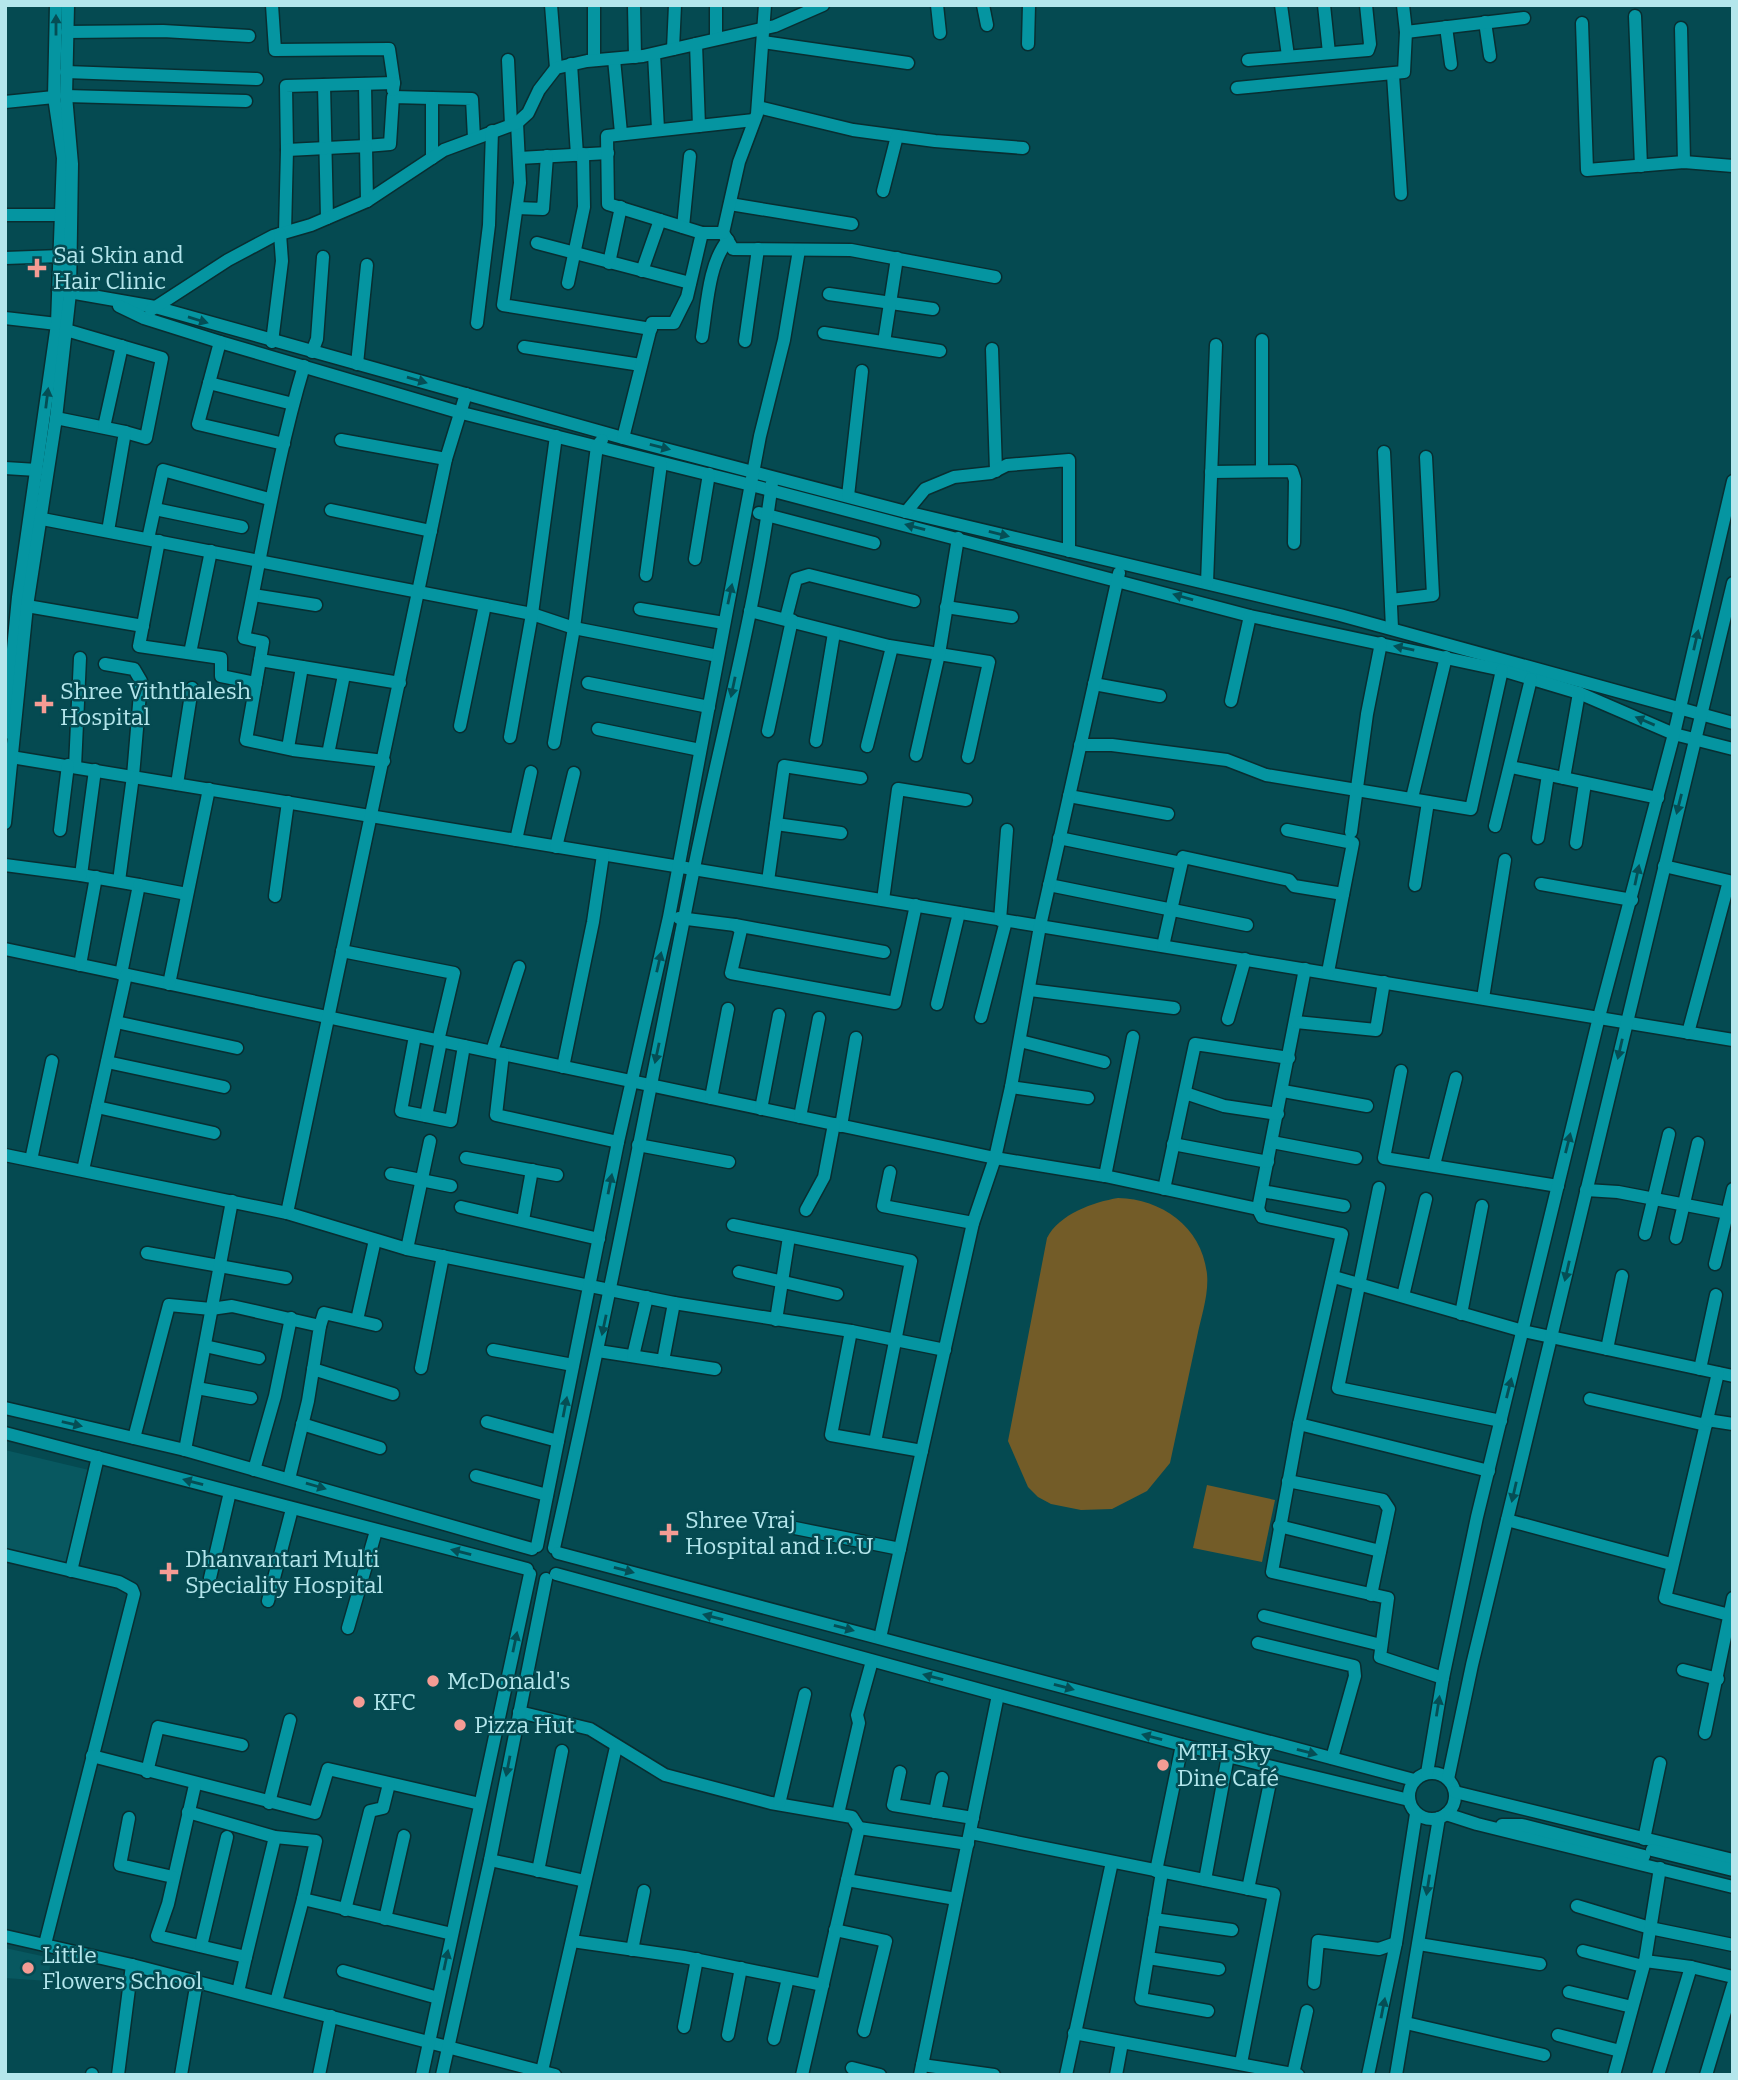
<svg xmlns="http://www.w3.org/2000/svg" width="1738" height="2080" viewBox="0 0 1738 2080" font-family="Bitter,serif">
<rect width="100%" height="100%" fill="#054a51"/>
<g fill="#085860">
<polygon points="5,1450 89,1470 67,1565 5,1550"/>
<polygon points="5,1948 51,1958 48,1981 5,1978"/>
</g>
<g fill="#735c28">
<path d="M1118 1198C1162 1199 1202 1227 1207 1274 1209 1295 1201 1317 1197 1337 1188 1379 1179 1421 1170 1463L1147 1491 1112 1509 1081 1510 1051 1504 1038 1497 1028 1487 1008 1441 1047 1238C1059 1214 1094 1202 1118 1198Z"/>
<polygon points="1207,1485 1275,1500 1262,1562 1193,1548"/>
</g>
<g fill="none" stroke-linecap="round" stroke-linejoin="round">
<g stroke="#082e31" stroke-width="15">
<g id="minor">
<polyline points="272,5 275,50 389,49 394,83"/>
<polyline points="551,5 556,68"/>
<polyline points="634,5 635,57"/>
<polyline points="716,5 716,39"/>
<polyline points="937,5 940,33"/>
<polyline points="983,5 987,25"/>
<polyline points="1281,5 1288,56"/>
<polyline points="1324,5 1329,53"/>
<polyline points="1635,16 1641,166"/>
<polyline points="1485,22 1490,56"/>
<polyline points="1582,23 1587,170 1684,162 1733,166"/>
<polyline points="1446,27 1451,64"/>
<polyline points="1681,28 1684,162"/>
<polyline points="67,32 163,31 249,36"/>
<polyline points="1406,32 1524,18"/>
<polyline points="763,42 908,63"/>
<polyline points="696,44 699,126"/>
<polyline points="1028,44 1029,5"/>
<polyline points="673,49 675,5"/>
<polyline points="654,54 658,129"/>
<polyline points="614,59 621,133"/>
<polyline points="508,60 511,125"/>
<polyline points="594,60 594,5"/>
<polyline points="1248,60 1368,50 1370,44 1366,5"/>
<polyline points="571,64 577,155"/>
<polyline points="66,72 257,79"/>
<polyline points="1393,75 1401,194"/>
<polyline points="365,84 366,146 390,144 393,97 472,99 474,138"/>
<polyline points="324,85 327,218"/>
<polyline points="1237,88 1404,72 1406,32 1403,5"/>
<polyline points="66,96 246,101"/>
<polyline points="432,98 432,158"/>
<polyline points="5,102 54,97"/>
<polyline points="758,107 853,130 935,141 1023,148"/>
<polyline points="517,123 520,183 503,305 651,329"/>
<polyline points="287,150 286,86 394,83 393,90"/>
<polyline points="519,158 608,153"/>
<polyline points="883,191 897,136"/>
<polyline points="730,204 852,224"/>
<polyline points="517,208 543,209 547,156"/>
<polyline points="5,215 63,215"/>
<polyline points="683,227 690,156"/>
<polyline points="285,232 287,150 366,146 367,201"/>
<polyline points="702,233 608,204 607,136 754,120"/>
<polyline points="723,233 733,249 851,250 995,277"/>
<polyline points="537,243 690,283"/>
<polyline points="5,258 61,256"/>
<polyline points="609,263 621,207"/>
<polyline points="642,271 660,220"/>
<polyline points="568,283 584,207 583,154"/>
<polyline points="58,290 155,307 623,438 906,512 1340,615 1733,723"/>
<polyline points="829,294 933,309"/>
<polyline points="119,306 144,318 220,342 458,412 751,485 1250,616 1502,670 1579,693 1674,734 1733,749"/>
<polyline points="151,310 228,260 273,236 311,225 367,201 444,150 517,123 528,113 539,90 556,68 587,61 643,56 775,26 823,5"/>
<polyline points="5,318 57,324"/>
<polyline points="477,323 489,225 492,131"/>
<polyline points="66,330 162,358 146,438 125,432"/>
<polyline points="824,333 940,351"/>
<path d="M702 337C707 307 708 264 728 240"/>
<polyline points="745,341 758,249"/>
<polyline points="220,342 198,424 284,444"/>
<polyline points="272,342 282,261 280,234"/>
<polyline points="884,342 897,258"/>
<polyline points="524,347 641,365"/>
<polyline points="992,349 996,471"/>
<polyline points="312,352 317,339 323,257"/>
<polyline points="357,364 367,265"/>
<polyline points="209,383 293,404"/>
<polyline points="56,418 125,432 108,531"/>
<polyline points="104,427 122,346"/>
<polyline points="623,438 652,323 674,323 687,297 702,233 723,233 739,162 757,114 765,5"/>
<polyline points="341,440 446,459"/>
<polyline points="1384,452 1392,628"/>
<polyline points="5,468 37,470"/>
<polyline points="1262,470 1262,340"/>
<polyline points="1211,472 1292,471 1295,480 1294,543"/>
<polyline points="848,496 862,371"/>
<polyline points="155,509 242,527"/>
<polyline points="331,510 431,531"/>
<polyline points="906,512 925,489 954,477 991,473 1007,465 1069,460 1069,551"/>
<polyline points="759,513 874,543"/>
<polyline points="32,517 532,614 574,628 718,656"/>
<polyline points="148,539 163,470 269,499"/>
<polyline points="159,541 139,646 221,658 221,676 256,683"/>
<polyline points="695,559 709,474"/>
<polyline points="646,575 661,464"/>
<polyline points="1207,583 1216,345"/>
<polyline points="253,595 316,605"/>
<polyline points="1391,600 1433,595 1426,457"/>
<polyline points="27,606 143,626"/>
<polyline points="946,607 1012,617"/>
<polyline points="640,609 724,623"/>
<polyline points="750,611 889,646 989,662 968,757"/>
<polyline points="786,618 796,579 809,575 914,601"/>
<polyline points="190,653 211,551"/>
<path d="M260 660 263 642 244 638C263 547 277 456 304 366"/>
<polyline points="105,664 134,669 141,681 133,776 119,881"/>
<polyline points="588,683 709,707"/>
<polyline points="1094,684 1160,696"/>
<polyline points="1231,701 1250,616"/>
<polyline points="460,726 485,605"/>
<polyline points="598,729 700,750"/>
<polyline points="768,731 792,620"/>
<polyline points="5,733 18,597 57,324 63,158 54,97 56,5"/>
<polyline points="510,737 532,614 556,436"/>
<polyline points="816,741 834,633"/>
<polyline points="554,743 574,628 597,446 602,440"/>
<polyline points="1080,745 1112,745 1227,760 1266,775 1471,809 1502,670"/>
<polyline points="867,746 892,647"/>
<polyline points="288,748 302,667"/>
<polyline points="328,754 344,675"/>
<polyline points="916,755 939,654 958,538"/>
<polyline points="5,756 1733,1040"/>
<polyline points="384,761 293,750 246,740 260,660 400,683"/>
<polyline points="75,767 80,658"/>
<polyline points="1511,767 1658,798"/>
<polyline points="95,770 81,875 139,885 121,974"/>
<polyline points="1564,778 1579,693"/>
<polyline points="177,784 192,688"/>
<polyline points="1069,796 1168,814"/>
<polyline points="1412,798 1446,657"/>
<polyline points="5,823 27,606 56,418 70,293 72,164 66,96 68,5"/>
<polyline points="776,824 841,833"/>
<polyline points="1495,826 1531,679"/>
<polyline points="60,830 68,765"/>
<polyline points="1287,830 1353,843 1328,972"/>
<polyline points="1351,832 1367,714 1381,643"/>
<polyline points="1059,838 1181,863"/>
<polyline points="1538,838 1548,775"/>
<polyline points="516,840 531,772"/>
<polyline points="1576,843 1585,783"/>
<polyline points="556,847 574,773"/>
<polyline points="5,865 81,875"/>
<polyline points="1664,866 1729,881 1688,1033"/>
<polyline points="768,881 784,766 861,778"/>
<polyline points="1541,884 1632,900"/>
<polyline points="139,885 187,894"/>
<polyline points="1049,885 1247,925"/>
<polyline points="1415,885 1428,802"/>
<polyline points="275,896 288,802"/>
<polyline points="883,900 898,789 966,800"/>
<polyline points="679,918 735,925 741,930 731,973 895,1003 916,905"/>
<polyline points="1000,920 1007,830"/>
<polyline points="735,925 884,952"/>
<polyline points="1163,946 1183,857 1289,880 1294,886 1343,894"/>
<polyline points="5,949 995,1158 1105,1176 1258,1209 1305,969"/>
<polyline points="342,951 454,973 438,1041"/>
<polyline points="80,965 96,877"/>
<polyline points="169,984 209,789"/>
<polyline points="1030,990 1174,1008"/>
<polyline points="1483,998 1505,860"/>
<polyline points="937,1004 959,913"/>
<polyline points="981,1017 1006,921"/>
<polyline points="1228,1019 1245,959"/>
<polyline points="116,1022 237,1048"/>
<polyline points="1296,1022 1376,1030 1384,982"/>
<polyline points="415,1036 401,1111 451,1121 464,1046"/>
<polyline points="1020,1041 1104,1062"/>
<polyline points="492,1051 519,967"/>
<polyline points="503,1054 496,1115 618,1142"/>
<polyline points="107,1062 224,1087"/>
<polyline points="563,1067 593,922 603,855"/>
<polyline points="1401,1071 1384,1158 1558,1186"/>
<polyline points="1011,1087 1088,1098"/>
<polyline points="1283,1091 1367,1106"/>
<polyline points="1185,1093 1224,1106 1278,1114"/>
<polyline points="711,1098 728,1009"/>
<polyline points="97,1107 214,1133"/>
<polyline points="761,1109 779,1015"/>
<polyline points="426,1116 441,1041"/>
<polyline points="800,1117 819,1018"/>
<polyline points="841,1126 856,1038"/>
<polyline points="1272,1142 1356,1158"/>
<polyline points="1173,1144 1268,1162"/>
<polyline points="638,1145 729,1162"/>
<polyline points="5,1155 287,1213 407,1249 674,1303 851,1331 945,1350"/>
<polyline points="466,1158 557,1175"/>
<polyline points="31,1160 52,1061"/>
<polyline points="1434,1165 1456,1078"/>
<polyline points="83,1170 126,975"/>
<polyline points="890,1172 883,1206 973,1223"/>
<polyline points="391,1174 451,1186"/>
<polyline points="1105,1176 1133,1037"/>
<polyline points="1379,1188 1338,1388 1501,1421"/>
<polyline points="1164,1189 1195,1044 1289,1058"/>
<polyline points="1586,1190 1618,1192 1733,1214"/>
<polyline points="1262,1191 1344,1206"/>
<polyline points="461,1207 599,1239"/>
<polyline points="1258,1209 1262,1217 1342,1234 1299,1424 1272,1572 1388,1598 1380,1657 1443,1678"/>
<polyline points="806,1210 824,1177 834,1124"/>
<polyline points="287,1213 446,459 466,394"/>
<polyline points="523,1220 532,1170"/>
<polyline points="733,1225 911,1261 875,1442"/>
<polyline points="1645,1234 1669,1134"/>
<polyline points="1676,1238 1698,1143"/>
<polyline points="407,1249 430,1141"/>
<polyline points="147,1253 286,1278"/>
<polyline points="1715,1264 1733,1189"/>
<polyline points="739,1272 837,1294"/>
<polyline points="1334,1277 1523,1331 1733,1376"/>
<polyline points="1403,1296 1426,1199"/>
<polyline points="1461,1314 1482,1206"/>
<polyline points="357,1320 375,1240"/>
<polyline points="776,1320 789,1237"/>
<polyline points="320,1326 324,1313 376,1325"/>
<polyline points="851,1331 831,1435 922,1451"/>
<polyline points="205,1346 259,1358"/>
<polyline points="1607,1349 1622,1276"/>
<polyline points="493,1350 573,1365"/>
<polyline points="598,1351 715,1369"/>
<polyline points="633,1356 647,1297"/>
<polyline points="663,1361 674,1303"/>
<polyline points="421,1368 443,1256"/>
<polyline points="313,1369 393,1394"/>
<polyline points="1700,1369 1716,1295"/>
<polyline points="1718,1373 1665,1598 1733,1616"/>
<polyline points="197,1388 251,1398"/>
<polyline points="1590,1399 1706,1425"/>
<polyline points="5,1408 185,1450 532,1549"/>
<polyline points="1707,1420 1733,1424"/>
<polyline points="487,1422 558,1441"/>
<polyline points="302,1424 380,1448"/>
<polyline points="1299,1424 1489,1471"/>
<polyline points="5,1433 527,1569"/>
<polyline points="134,1438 169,1305 211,1309 232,1306 320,1326 308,1401 289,1479"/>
<polyline points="185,1450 232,1201"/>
<polyline points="254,1470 275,1396 291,1318"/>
<polyline points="476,1476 547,1495"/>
<polyline points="1288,1481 1383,1500 1389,1509 1371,1595"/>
<polyline points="1507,1520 1671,1564"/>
<polyline points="1279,1526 1380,1551"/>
<polyline points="795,1528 900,1549"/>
<polyline points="537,1546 618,1142 669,917 760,436 784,340 799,250"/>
<path d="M554 1548C605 1322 649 1095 694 868 720 740 755 613 772 483"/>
<polyline points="558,1553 1414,1780"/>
<polyline points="5,1555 119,1582 132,1589 134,1594 45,1944"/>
<polyline points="71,1571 98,1457"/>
<polyline points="556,1574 1182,1745 1409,1800"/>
<polyline points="210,1578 230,1492"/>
<polyline points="268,1601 292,1509"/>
<polyline points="1264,1616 1381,1645"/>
<polyline points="348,1628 376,1531"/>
<polyline points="880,1638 973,1223 995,1158 1011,1087 1040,926 1119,573"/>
<polyline points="1258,1643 1354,1666 1355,1676 1332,1758"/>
<polyline points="1683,1670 1718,1679"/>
<polyline points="519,1712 590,1729 665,1775 771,1803 852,1817 859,1828 802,2075"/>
<polyline points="1705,1733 1733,1598"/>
<polyline points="92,1756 315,1813 328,1769 480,1804"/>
<polyline points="147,1772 158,1727 242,1745"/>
<polyline points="900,1772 893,1805 973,1818"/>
<circle cx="1432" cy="1796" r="23"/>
<polyline points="1427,1773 1443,1678 1477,1517 1599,1017 1674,734 1733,481"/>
<polyline points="1448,1779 1472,1665 1733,583"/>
<polyline points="195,1785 168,1904 157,1936 246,1957 238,1992"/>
<polyline points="1455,1792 1733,1860"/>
<polyline points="269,1803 290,1720"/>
<polyline points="779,1804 805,1694"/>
<polyline points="188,1812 275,1837 316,1841 303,1899 452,1934"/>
<polyline points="935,1812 942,1778"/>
<polyline points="838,1814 859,1723 857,1715 872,1661"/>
<polyline points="1446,1814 1477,1824 1733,1887"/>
<polyline points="129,1818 120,1865 173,1877"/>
<polyline points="1502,1825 1522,1825 1644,1856"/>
<polyline points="859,1828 968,1844"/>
<polyline points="971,1833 1274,1894 1241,2063"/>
<polyline points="1644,1839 1660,1763"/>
<polyline points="1652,1850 1733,1870"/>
<polyline points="490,1860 585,1881"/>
<polyline points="538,1871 562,1751"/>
<polyline points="1156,1871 1182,1745"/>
<polyline points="1162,1872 1141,1999 1208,2011"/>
<polyline points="847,1880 956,1899"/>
<polyline points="1205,1880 1228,1756"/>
<polyline points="1248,1889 1273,1768"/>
<polyline points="1577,1906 1650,1928 1733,1945"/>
<polyline points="345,1910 370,1811 383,1808 389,1784"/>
<polyline points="385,1919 404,1836"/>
<polyline points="1154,1919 1232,1930"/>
<polyline points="835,1930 886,1941 864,2031"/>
<polyline points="5,1936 132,1965 555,2075"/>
<polyline points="572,1941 684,1957 823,1985"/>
<polyline points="1419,1944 1540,1964"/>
<polyline points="201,1946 227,1837"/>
<polyline points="632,1950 644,1891"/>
<polyline points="1583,1951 1643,1966"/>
<polyline points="246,1957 275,1837"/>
<polyline points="1148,1958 1219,1969"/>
<polyline points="1645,1961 1691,1967 1733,1977"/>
<polyline points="343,1971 438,1998"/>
<polyline points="1314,1983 1318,1941 1379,1949 1396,1943"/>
<polyline points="1569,1992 1632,2007"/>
<polyline points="276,2002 303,1899"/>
<polyline points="1406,2023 1544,2055"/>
<polyline points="684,2027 697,1959"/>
<polyline points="1074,2033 1298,2075"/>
<polyline points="728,2035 741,1968"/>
<polyline points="1558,2035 1620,2051"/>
<polyline points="774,2039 788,1978"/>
<polyline points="922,2065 994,2075"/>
<polyline points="852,2068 880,2075"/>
<polyline points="542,2071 616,1747"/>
<polyline points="1293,2074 1307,2011"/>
<polyline points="92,2075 92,2074"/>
<polyline points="118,2075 132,1965"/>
<polyline points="181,2075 197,1981"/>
<polyline points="319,2075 331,2016"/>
<polyline points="422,2075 530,1574"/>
<polyline points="442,2075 490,1860 546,1579"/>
<polyline points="920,2075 998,1695"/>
<polyline points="1066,2075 1112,1862"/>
<polyline points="1116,2075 1122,2043"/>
<polyline points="1368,2075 1396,1943 1416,1814"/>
<polyline points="1396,2075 1439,1818"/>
<polyline points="1614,2075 1645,1961 1660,1868"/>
<polyline points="1658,2075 1691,1967"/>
<polyline points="1706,2075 1733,1985"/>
</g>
</g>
<use href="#minor" stroke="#0595a1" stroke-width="12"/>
</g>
<defs><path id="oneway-solid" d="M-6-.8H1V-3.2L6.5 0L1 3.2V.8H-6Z" transform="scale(1.75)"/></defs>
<g fill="#054e55">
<use href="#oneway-solid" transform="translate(56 25) rotate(-90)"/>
<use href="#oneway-solid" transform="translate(198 320) rotate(17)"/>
<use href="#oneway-solid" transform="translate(417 380) rotate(16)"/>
<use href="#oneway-solid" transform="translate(47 398) rotate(-83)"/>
<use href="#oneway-solid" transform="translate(660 447) rotate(14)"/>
<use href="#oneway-solid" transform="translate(915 527) rotate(-165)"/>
<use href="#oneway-solid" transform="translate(999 534) rotate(14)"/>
<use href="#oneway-solid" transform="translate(730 594) rotate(-78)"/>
<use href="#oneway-solid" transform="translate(1183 597) rotate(-164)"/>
<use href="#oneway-solid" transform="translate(1696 640) rotate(-77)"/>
<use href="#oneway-solid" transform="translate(1404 648) rotate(-168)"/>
<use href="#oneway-solid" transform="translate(733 687) rotate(102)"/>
<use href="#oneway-solid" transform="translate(1645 721) rotate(-157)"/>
<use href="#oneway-solid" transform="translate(1679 804) rotate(104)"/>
<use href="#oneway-solid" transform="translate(1637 875) rotate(-78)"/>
<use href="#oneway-solid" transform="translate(659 962) rotate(-77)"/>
<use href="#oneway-solid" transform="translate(1620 1049) rotate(103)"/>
<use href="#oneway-solid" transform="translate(657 1053) rotate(102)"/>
<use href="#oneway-solid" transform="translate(1568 1143) rotate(-76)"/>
<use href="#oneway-solid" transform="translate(610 1184) rotate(-79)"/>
<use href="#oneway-solid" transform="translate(1567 1271) rotate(103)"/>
<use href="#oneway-solid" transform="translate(604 1325) rotate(102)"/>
<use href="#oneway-solid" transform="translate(1509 1388) rotate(-76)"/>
<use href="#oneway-solid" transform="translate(565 1407) rotate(-79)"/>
<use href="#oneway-solid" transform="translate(72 1424) rotate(13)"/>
<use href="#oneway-solid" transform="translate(193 1482) rotate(-165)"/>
<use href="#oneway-solid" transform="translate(316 1486) rotate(16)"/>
<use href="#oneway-solid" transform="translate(1514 1492) rotate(103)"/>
<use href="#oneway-solid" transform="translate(461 1552) rotate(-166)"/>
<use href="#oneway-solid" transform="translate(624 1570) rotate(15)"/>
<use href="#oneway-solid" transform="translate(713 1617) rotate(-165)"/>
<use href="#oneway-solid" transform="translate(844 1628) rotate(15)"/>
<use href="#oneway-solid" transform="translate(515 1642) rotate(-78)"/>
<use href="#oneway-solid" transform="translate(933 1677) rotate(-165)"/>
<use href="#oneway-solid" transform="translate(1064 1687) rotate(15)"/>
<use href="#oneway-solid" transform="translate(1438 1706) rotate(-81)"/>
<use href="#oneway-solid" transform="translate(1152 1737) rotate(-165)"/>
<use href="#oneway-solid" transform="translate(1307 1752) rotate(15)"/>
<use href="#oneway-solid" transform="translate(508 1766) rotate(101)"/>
<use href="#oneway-solid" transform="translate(1428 1885) rotate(99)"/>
<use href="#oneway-solid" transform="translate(446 1960) rotate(-78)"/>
<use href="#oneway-solid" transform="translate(1383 2008) rotate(-79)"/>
</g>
<g fill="#f59c94" stroke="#054a51" stroke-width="2.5">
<path d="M33.5 257.5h7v7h7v7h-7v7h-7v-7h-7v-7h7z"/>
<path d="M40.5 693.5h7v7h7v7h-7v7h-7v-7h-7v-7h7z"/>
<path d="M665.5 1522.5h7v7h7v7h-7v7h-7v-7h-7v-7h7z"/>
<path d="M165.5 1561.5h7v7h7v7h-7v7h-7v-7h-7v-7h7z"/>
<circle cx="433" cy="1681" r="7"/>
<circle cx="359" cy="1702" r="7"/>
<circle cx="460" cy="1725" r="7"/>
<circle cx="1163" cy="1765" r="7"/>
<circle cx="28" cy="1968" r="7"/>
</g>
<g text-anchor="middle" stroke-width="5" stroke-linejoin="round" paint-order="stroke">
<g font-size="23" fill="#b4e6ec" stroke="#054a51" text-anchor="start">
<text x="53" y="263">Sai Skin and<tspan x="53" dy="26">Hair Clinic</tspan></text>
<text x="60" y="699">Shree Viththalesh<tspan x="60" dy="26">Hospital</tspan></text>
<text x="685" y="1528">Shree Vraj<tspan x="685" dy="26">Hospital and I.C.U</tspan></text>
<text x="185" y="1567">Dhanvantari Multi<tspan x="185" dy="26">Speciality Hospital</tspan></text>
<text x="447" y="1689">McDonald's</text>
<text x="373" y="1710">KFC</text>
<text x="474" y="1733">Pizza Hut</text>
<text x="1177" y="1760">MTH Sky<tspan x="1177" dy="26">Dine Café</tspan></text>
<text x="42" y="1963">Little<tspan x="42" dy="26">Flowers School</tspan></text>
</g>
</g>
<rect width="1738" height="2080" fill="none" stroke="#b4e6ec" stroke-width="14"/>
</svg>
